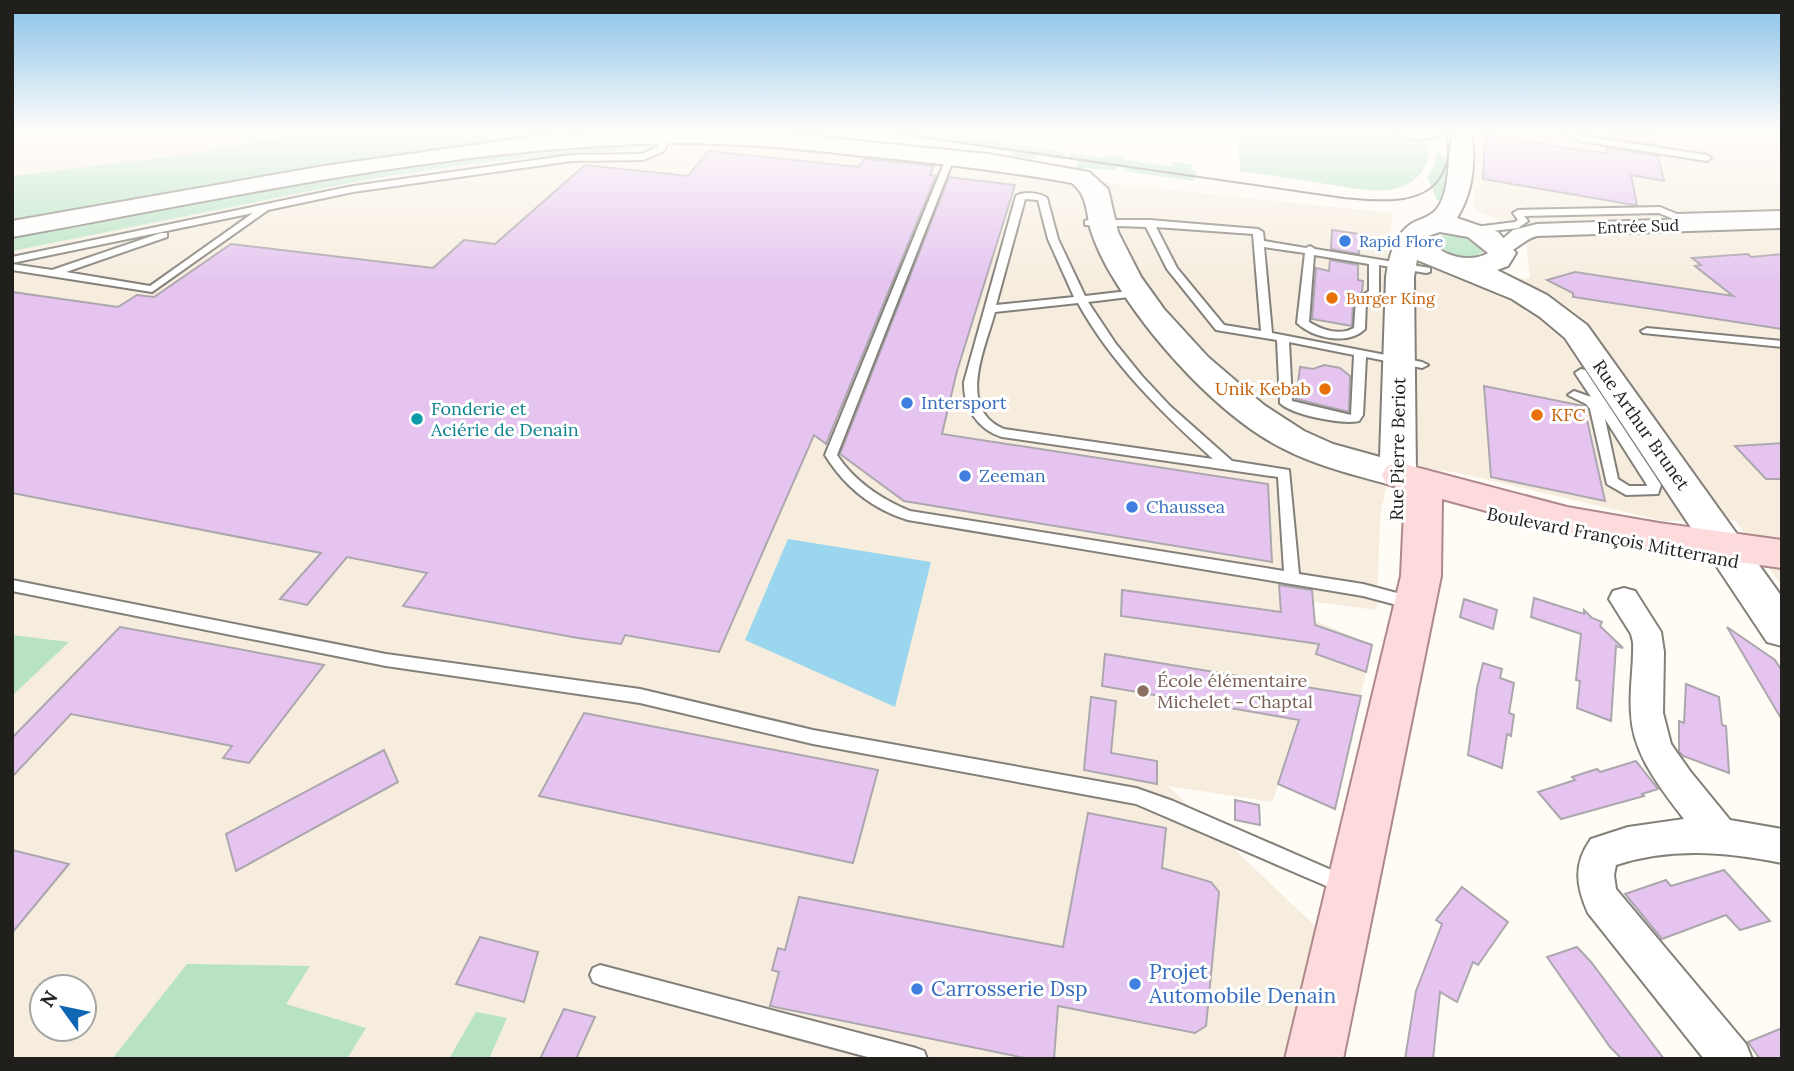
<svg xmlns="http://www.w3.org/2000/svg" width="1794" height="1071" viewBox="0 0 1794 1071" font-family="Lora,serif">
<rect width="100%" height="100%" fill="#fffbf5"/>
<g fill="#f6eddf" fill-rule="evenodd">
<polygon points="12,132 306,132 183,155 12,176"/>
<path d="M1478 132H1782V586L1735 520 1663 521 1459 473 1391 463 1380 517 1377 610 1300 600 1304 616 1372 645 1335 809 1279 784 1272 802 1168 786 1315 926 1288 1059H12V251L375 178 486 162 654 147 659 140 782 142 944 158 1123 185 1393 213 1388 254 1462 273 1508 279 1530 278 1526 243 1498 220 1473 208ZM42 987H84V1029H42Z"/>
</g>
<g fill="#b7e3c4">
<polygon points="306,132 660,132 654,147 486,162 375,178 12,251 12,176 183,155"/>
<polygon points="876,132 934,132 1065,152 1062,159 1036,155 1034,159 1012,156 1013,152"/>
<path d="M1238 132H1357L1423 138C1428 148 1431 158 1424 168 1404 204 1352 187 1320 183 1293 179 1267 175 1240 171Z"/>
<polygon points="1437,148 1449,166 1444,203 1437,200 1427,177 1433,168"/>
<polygon points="1072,153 1102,158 1104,155 1123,155 1123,159 1172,167 1173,162 1192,164 1191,170 1197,171 1194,181 1123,171 1124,168 1116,167 1115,170 1077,168 1078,161 1068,159"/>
<path d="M1443 235 1469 238 1483 248V252C1469 262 1448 256 1436 244L1438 237Z"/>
<polygon points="12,635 69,642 12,696"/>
<polygon points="187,964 310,966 286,1004 366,1028 347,1059 112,1059"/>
<polygon points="476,1012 507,1018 489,1059 449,1059"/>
</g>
<polygon fill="#9ad6ed" points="788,539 931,562 895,707 745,640"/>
<g fill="#e5c5f0" stroke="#aca7ae" stroke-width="2">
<polygon points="1606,132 1654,136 1656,145 1605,137"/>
<polygon points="1485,134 1585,151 1608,153 1607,148 1658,156 1664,181 1631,175 1637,205 1634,205 1483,179"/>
<polygon points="708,151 859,167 864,159 908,163 934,166 930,175 936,176 826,444 814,435 719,652 625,635 621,644 578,638 403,606 427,573 347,557 307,605 280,599 321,553 12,493 12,292 118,307 137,295 154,297 231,244 433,268 464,240 495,244 585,165 688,176"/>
<polygon points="949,177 1015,185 957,371 942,434 1268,484 1272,562 904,501 840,454"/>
<polygon points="1332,230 1360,234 1359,254 1331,249"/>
<polygon points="1748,254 1751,257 1782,254 1782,329 1573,297 1573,293 1547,280 1575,272 1733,296 1695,266 1701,265 1692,258"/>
<polygon points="1330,260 1358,265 1358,280 1363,281 1362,292 1353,300 1352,326 1312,319 1316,268 1329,271"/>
<polygon points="1324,365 1340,368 1350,376 1349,412 1296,399 1300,367 1313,369"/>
<polygon points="1484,386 1584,406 1605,501 1491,477"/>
<polygon points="1782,443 1782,479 1766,479 1735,446"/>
<polygon points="1279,585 1312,590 1315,625 1372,645 1366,672 1316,654 1319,644 1121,616 1122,590 1281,612"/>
<polygon points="1534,598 1584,614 1584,610 1592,618 1602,622 1600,626 1623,648 1616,646 1611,721 1577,708 1580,681 1576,680 1581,634 1531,617"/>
<polygon points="1464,599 1497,610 1493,629 1460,617"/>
<polygon points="120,627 324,665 249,763 223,758 232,746 71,714 12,777 12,738"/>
<polygon points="1727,627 1775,660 1782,671 1782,720"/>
<polygon points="1105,654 1361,696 1335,809 1278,784 1299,720 1102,686"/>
<polygon points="1483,663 1502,669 1500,678 1514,683 1509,713 1514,715 1511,736 1507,734 1502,768 1468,755 1477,688"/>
<polygon points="1686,684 1719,697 1722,725 1726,726 1729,773 1683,756 1679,751 1679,721 1684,723"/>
<polygon points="1091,697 1116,701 1111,753 1157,761 1157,784 1084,770"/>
<polygon points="584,713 878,770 853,863 539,796"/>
<polygon points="384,750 398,782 236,871 226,834"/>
<polygon points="1636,761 1658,789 1642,794 1644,796 1561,819 1538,792 1575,780 1572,777 1597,769 1600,772"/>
<polygon points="1235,800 1259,805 1260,825 1235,820"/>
<polygon points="1088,813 1166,828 1162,868 1211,882 1219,892 1206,1026 1195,1033 1058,1006 1054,1059 1030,1059 770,1006 779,972 772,970 778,948 785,950 799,897 1063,947"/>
<polygon points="12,850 69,864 12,933"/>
<polygon points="1724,870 1770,921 1740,930 1726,915 1662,939 1625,894 1666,880 1671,886"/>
<polygon points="1462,887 1508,922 1478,965 1473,962 1457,1002 1440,992 1433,1059 1405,1059 1416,991 1442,924 1436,920"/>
<polygon points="480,937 538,952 524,1002 456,984"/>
<polygon points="1577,947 1591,962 1664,1059 1622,1059 1610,1047 1547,957"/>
<polygon points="564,1009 595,1017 576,1059 540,1059"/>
<polygon points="1782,1028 1782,1059 1760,1059 1748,1042"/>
</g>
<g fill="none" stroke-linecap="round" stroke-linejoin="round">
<g stroke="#837f79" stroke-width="4">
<g id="lane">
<polygon points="1565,132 1575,132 1582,136 1707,155 1711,158 1707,161 1580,141"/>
<polygon points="667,133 671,136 664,151 643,160 572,161 353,192 268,210 152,292 12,270 12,264 52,270 161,233 167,233 167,237 66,272 150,286 253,213 12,263 12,257 353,186 572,155 642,154 657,147 663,136"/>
<path d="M949 151 956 153 837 455C855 482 881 499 910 511L1284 571 1278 477 1002 437C978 430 963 407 964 382L1016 196C1023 191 1040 193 1047 198L1058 239 1085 296 1137 290 1142 293 1137 296 1088 302 1116 344 1142 376 1170 406 1232 461 1289 470 1299 574 1363 584 1412 597 1417 599 1419 603 1417 607 1412 609 1363 596 908 520C872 509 844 486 825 455ZM1025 199 1038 200 1048 239 1074 297 996 305ZM1078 303C1111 363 1162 413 1213 459L1004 429C956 409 985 349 995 312Z"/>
<polygon points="1660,207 1677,214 1782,211 1782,217 1676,220 1659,213 1524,216 1528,221 1518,228 1475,233 1470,230 1475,227 1515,222 1518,220 1513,213 1518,210"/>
<path d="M1088 220H1149L1258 229 1263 232 1264 241 1306 248 1310 246 1315 249 1430 268V272L1426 273 1379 265V292L1366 301 1365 329C1348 346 1313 338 1297 323L1305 253 1264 247 1272 333 1422 362 1428 365 1422 368 1366 357 1363 415 1359 421C1343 425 1292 415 1280 403L1277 340 1216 330 1167 269 1146 227 1085 225V221ZM1156 227 1253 234 1261 331 1224 325 1177 268ZM1314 255 1369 264V291L1356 300 1354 328C1339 336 1322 330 1309 322ZM1289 342 1354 355 1351 415 1292 401Z"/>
<polygon points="1647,328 1782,341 1782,347 1643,333 1641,331"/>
<path d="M1581 369 1585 370 1659 482 1661 485 1658 494 1626 495 1607 484 1590 409 1586 404 1568 395 1574 391 1591 397 1575 373ZM1605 419 1647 485V486H1629L1618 479Z"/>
<polygon points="12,580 386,654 640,689 813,730 1136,788 1173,801 1352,879 1354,885 1352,891 1345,894 1136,804 813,744 640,703 386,666 12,591"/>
<polygon points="600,965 916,1048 924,1051 927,1059 875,1059 600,985 593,982 590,975 593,968"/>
</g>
</g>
<g stroke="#837f79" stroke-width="4">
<g id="street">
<path d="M1396 132H1442V133C1433 141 1404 141 1396 132Z"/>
<path d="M1782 216V228L1537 236C1521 240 1511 258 1494 253L1491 249 1513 230 1537 224Z"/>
<path d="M1624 588 1635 591 1661 632 1664 652 1663 713 1671 744 1690 771 1730 820 1782 829V863C1725 852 1672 847 1616 865L1614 875 1616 889 1746 1044 1752 1059H1704L1588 913C1576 886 1573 864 1591 839L1628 827 1684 819C1660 788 1632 753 1631 713 1629 689 1634 666 1633 642L1631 634 1609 599 1613 591Z"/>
</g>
</g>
<g stroke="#837f79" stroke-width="4">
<path id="secondary" d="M621 132H769L988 154 1089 172 1108 189 1118 232 1141 277 1164 309 1208 357 1264 405 1304 431 1333 444 1380 457 1386 277C1388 259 1395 234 1411 224 1419 219 1428 218 1435 211 1450 196 1450 152 1448 132H1471C1476 161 1473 192 1457 218L1498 232 1516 253 1508 266 1497 270 1547 295 1587 325 1782 597V646L1767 642 1565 338 1540 317 1512 299 1417 260 1414 277 1416 475 1411 484 1398 487C1359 476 1318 467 1282 448 1219 416 1150 339 1114 279 1105 265 1096 246 1091 231 1086 212 1088 196 1072 183 1000 170 927 162 854 155 792 148 729 142 666 143 447 148 227 198 12 237V221L324 166 559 133 567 135ZM1440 232 1468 237 1488 253C1470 264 1437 256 1428 236Z"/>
</g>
<g stroke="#af898a" stroke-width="4">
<polygon id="primary" points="1400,463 1567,507 1659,523 1782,540 1782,568 1659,551 1567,533 1442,499 1441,576 1343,1059 1285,1059 1401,576 1405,489 1387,484 1382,475 1387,466"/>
</g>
<use href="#lane" fill="#fff" fill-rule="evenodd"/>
<use href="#street" fill="#fff" fill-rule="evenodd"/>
<use href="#secondary" fill="#fff" fill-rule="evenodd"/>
<use href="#primary" fill="#fddadc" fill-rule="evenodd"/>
<path stroke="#787672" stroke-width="2" d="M887 132 1344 198C1377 201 1429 208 1444 170 1449 158 1450 145 1452 132"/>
</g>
<linearGradient id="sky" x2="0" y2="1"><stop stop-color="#89c2ea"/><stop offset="0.47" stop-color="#fffdfa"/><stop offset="1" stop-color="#fffdfa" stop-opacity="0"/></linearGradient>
<rect width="1794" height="282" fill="url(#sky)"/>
<g fill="#3f7fe0" stroke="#fff" stroke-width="2.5">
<circle cx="1345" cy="241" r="7"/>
<circle cx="907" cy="403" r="7"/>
<circle cx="965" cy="476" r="7"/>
<circle cx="1132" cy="507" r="7"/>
<circle cx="1135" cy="984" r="7"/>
<circle cx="917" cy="989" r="7"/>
</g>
<g fill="#e8710a" stroke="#fff" stroke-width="2.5">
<circle cx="1332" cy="298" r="7"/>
<circle cx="1325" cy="389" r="7"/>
<circle cx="1537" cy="415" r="7"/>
</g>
<circle fill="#0f9aa8" stroke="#fff" stroke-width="2.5" cx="417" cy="419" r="7"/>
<circle fill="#8d6e63" stroke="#fff" stroke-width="2.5" cx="1143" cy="691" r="7"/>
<g text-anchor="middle" stroke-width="6" stroke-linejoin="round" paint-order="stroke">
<g font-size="16" fill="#211f1c" stroke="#fff">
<text transform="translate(1638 226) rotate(-2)" y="6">Entrée Sud</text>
</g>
<g font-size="16" fill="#366cbe" stroke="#fff" text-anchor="start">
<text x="1359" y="247">Rapid Flore</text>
</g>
<g font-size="16" fill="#c56008" stroke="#fff" text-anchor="start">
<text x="1346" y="304">Burger King</text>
</g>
<g font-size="18" fill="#c56008" stroke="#fff" text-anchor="end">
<text x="1311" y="395">Unik Kebab</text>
<text x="1551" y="421" text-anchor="start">KFC</text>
</g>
<g font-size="18" fill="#366cbe" stroke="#fff" text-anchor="start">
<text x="921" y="409">Intersport</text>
<text x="979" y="482">Zeeman</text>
<text x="1146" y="513">Chaussea</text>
</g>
<g font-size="18" fill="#0d838f" stroke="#fff" text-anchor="start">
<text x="431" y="415">Fonderie et<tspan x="431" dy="21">Aciérie de Denain</tspan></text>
</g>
<g font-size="18" fill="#211f1c" stroke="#fff">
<text transform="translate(1641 425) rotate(55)" y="6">Rue Arthur Brunet</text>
<text transform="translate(1398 449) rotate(-89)" y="6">Rue Pierre Beriot</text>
<text transform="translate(1613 538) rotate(11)" y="6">Boulevard François Mitterrand</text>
</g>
<g font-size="18" fill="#785e54" stroke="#fff" text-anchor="start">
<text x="1157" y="687">École élémentaire<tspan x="1157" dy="21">Michelet - Chaptal</tspan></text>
</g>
<g font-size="21" fill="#366cbe" stroke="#fff" text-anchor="start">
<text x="1149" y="979">Projet<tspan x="1149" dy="24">Automobile Denain</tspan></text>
<text x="931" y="996">Carrosserie Dsp</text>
</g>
</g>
<rect width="1794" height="1071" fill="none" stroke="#211f1c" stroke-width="28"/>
<g transform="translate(63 1008) rotate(303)"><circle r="33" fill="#ffffff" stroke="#a6a5a4" stroke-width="2"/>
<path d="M0-5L12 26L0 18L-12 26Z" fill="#0f66b3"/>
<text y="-10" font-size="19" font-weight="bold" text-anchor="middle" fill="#211f1c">N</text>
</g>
</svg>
